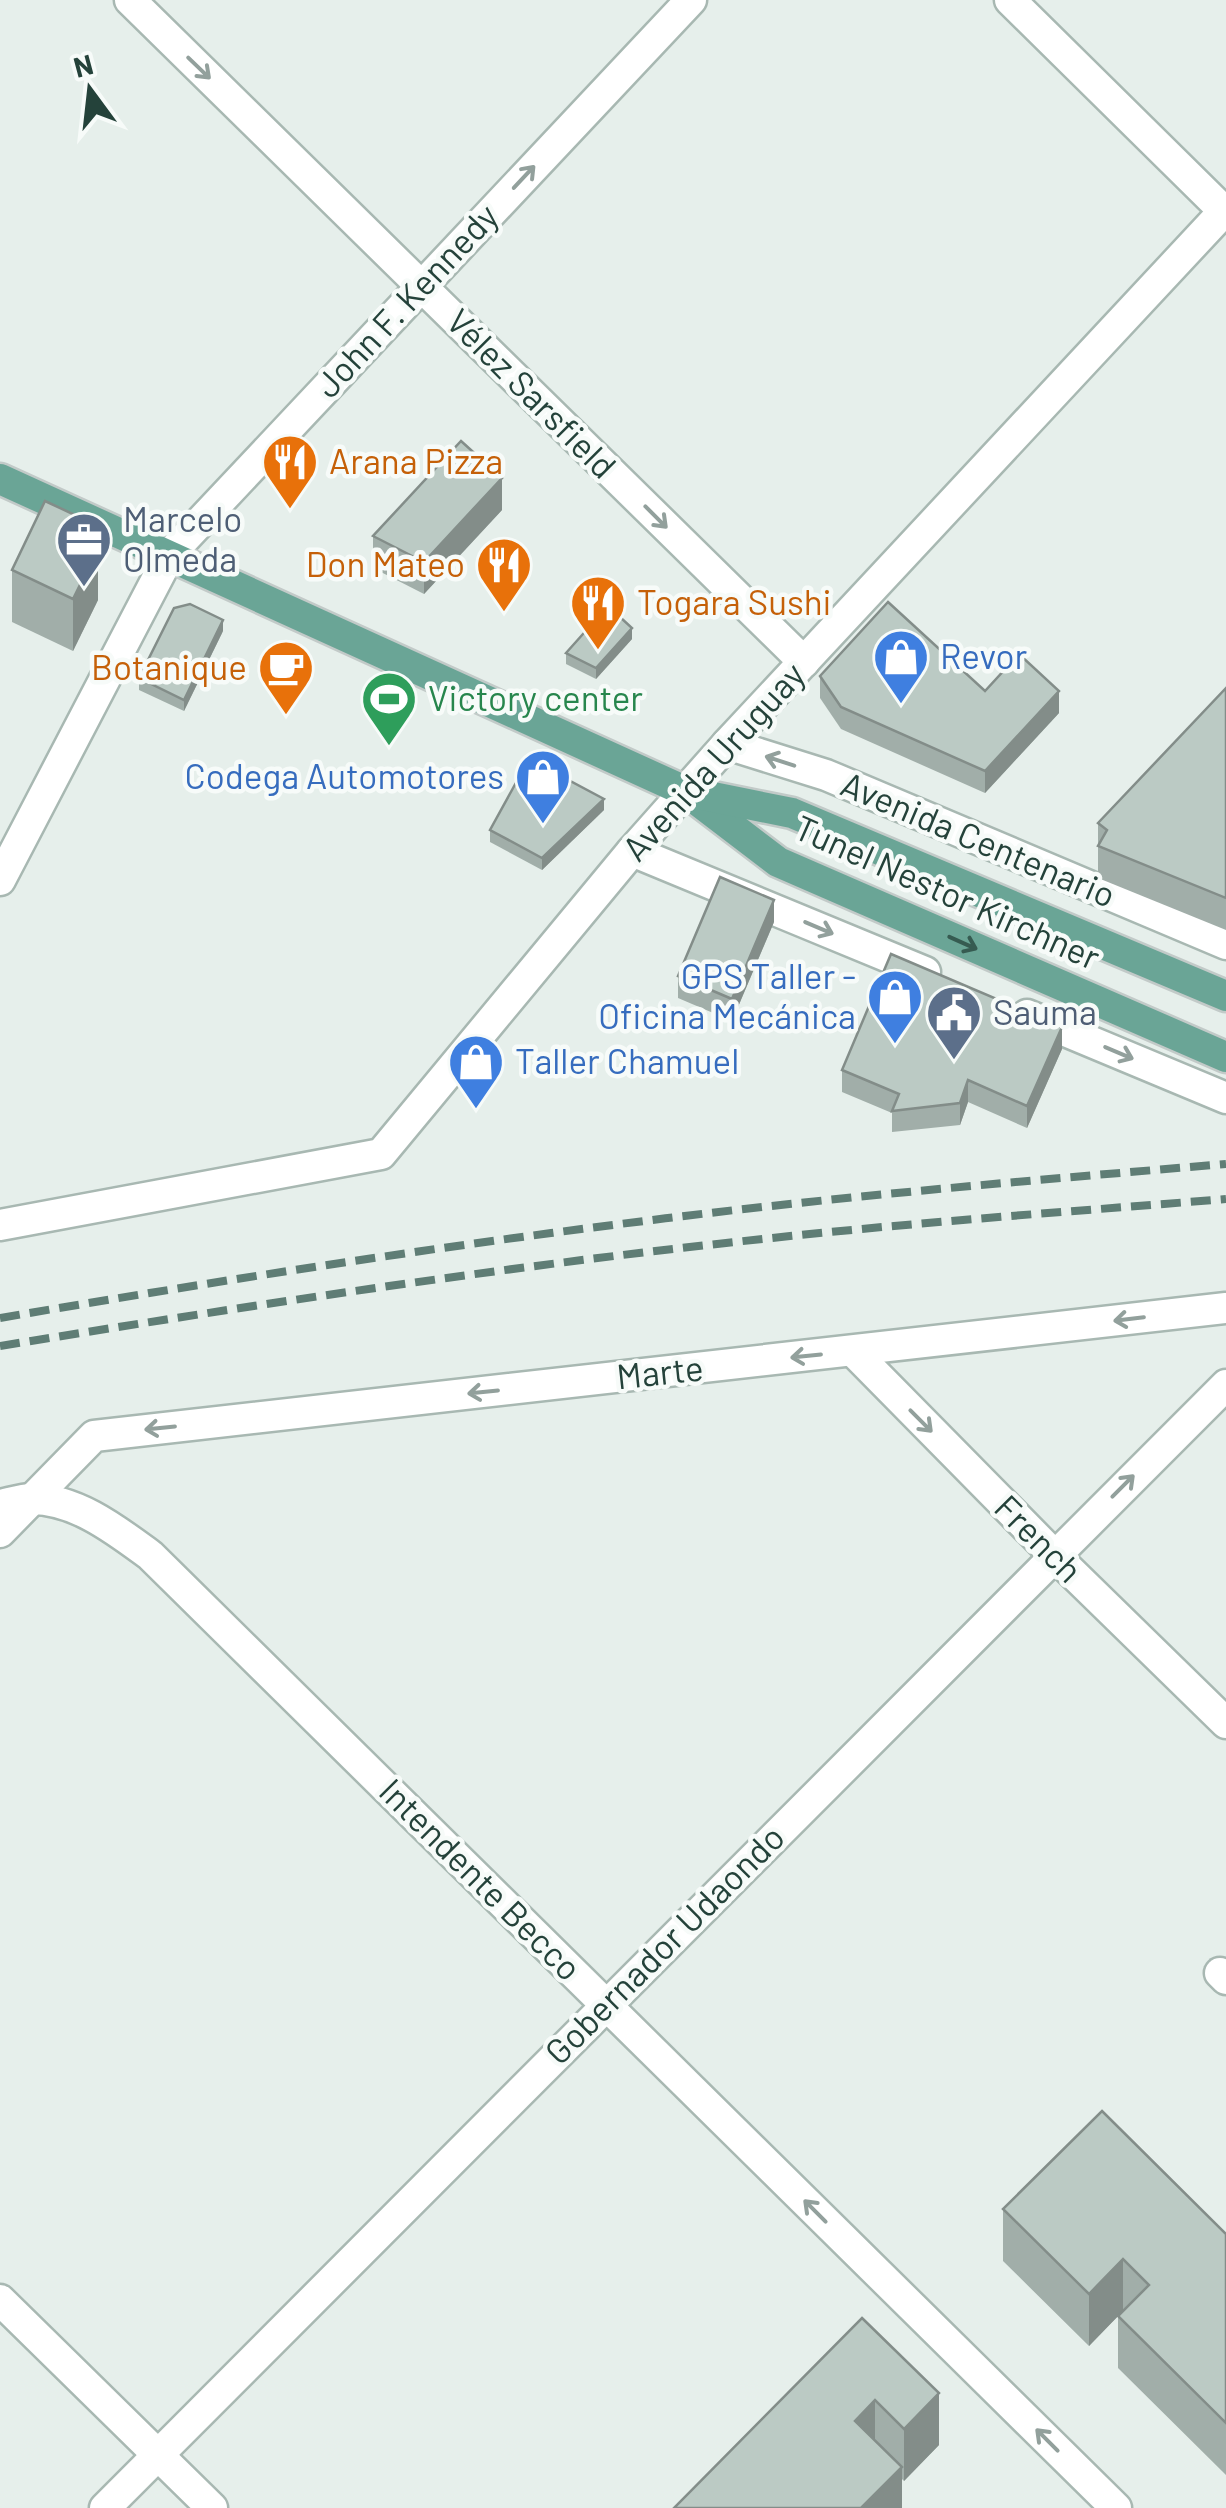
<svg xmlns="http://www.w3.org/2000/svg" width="1226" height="2508" viewBox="0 0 1226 2508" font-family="Barlow,sans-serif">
<rect width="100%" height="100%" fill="#e6efeb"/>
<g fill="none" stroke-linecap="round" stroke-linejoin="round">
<g stroke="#a8b8b2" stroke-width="35">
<g id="minor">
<polyline points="130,0 804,662"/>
<polyline points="1010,0 1224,211"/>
<polyline points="727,744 826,775 1226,944"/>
<polyline points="632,851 925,972"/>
<polyline points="0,880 170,554 691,0"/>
<polyline points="1027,1015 1226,1098"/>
<polyline points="0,1225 381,1154 632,851 727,744 1226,209"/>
<polyline points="853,1351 1054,1555 1226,1723"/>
<path d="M0 1505C10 1503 22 1499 32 1499 76 1499 116 1530 150 1555L1116 2508"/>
<polyline points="0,1532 94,1436 1226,1308"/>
<polyline points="1220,1973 1226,1979"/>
<polyline points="0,2300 212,2508"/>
<polyline points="105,2508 1226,1385"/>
</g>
</g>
<g stroke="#c2cac8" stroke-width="35">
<g id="major">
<polyline points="0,479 685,791 778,862 1226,1057"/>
<polyline points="693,793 792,813 1226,996"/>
</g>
</g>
<use href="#minor" stroke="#fff" stroke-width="30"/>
<use href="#major" stroke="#6aa596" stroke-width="30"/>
<g stroke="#5f7d75" stroke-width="8" stroke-dasharray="20 10" stroke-linecap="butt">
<path d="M0 1318C217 1281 434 1247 652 1220 843 1196 1035 1180 1226 1164"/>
<path d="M0 1346C296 1298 594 1253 894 1226 1004 1216 1115 1208 1226 1199"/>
</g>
</g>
<g fill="#a1aea9">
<polygon points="502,510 424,594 373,568 373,536"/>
<polygon points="12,570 98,600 73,651 12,622"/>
<polygon points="223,631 184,711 139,690 139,678"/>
<polygon points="632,639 596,679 566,664 566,653"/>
<polygon points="820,676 985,691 1059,713 985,793 841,729 820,698"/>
<polygon points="1226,688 1226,930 1098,878 1098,823"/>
<polygon points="604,810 542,870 490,842 490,830"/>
<polygon points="774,922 732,1021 678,998 678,976"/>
<polygon points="1062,1049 1027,1128 968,1102 960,1125 892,1132 892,1113 842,1092 842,1070"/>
<polygon points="1003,2209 1226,2234 1226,2475 1118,2368 1118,2316 1089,2346 1003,2261"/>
<polygon points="862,2318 939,2445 904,2481 902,2479 902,2508 674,2508"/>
</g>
<g fill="#838d89">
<polygon points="502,478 502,510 424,594 424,562"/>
<polygon points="98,548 98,600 73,651 73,599"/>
<polygon points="223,620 223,631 184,711 184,700"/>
<polygon points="632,628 632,639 596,679 596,668"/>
<polygon points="1059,691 1059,713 985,793 985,771"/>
<polygon points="604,799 604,810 542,870 542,858"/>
<polygon points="774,900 774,922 732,1021 732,999"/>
<polygon points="1062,1027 1062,1049 1027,1128 1027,1106"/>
<polygon points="968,1080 968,1102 960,1125 960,1103"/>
<polygon points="1123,2259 1123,2311 1089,2346 1089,2294"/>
<polygon points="939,2393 939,2445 904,2481 904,2429"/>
<polygon points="875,2400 875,2452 855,2421"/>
<polygon points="902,2467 902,2508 861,2508"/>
</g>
<g fill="#bbcac4" stroke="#838d89" stroke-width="2.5">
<polygon points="461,441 502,478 424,562 373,536"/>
<polygon points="45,501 92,523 98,548 73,599 12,570"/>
<polygon points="888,602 985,691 1019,654 1059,691 985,771 841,707 820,676"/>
<polygon points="190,604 223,620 184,700 139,678 174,608"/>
<polygon points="608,606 632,628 596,668 566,653"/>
<polygon points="1226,688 1226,898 1098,846 1107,830 1098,823"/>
<polygon points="529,759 604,799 542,858 490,830"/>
<polygon points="720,877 774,900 732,999 678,976"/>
<polygon points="891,954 1062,1027 1027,1106 968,1080 960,1103 892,1111 899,1094 842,1070"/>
<polygon points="1102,2111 1226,2234 1226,2423 1118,2316 1149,2285 1123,2259 1089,2294 1003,2209"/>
<polygon points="862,2318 939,2393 904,2429 875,2400 855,2421 902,2467 861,2508 674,2508"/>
</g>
<defs><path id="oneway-shaft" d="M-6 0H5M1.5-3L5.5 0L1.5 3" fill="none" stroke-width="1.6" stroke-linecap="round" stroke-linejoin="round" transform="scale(2.5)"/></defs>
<g stroke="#92a09c">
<use href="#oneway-shaft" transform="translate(199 68) rotate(44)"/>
<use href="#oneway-shaft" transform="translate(524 177) rotate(-47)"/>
<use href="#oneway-shaft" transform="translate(656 517) rotate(45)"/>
<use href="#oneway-shaft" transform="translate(780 761) rotate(-162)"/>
<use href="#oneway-shaft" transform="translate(819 928) rotate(23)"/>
<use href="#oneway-shaft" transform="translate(1119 1053) rotate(23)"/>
<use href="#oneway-shaft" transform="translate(1129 1319) rotate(173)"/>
<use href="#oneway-shaft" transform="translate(806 1356) rotate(174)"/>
<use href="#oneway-shaft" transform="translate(483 1392) rotate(174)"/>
<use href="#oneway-shaft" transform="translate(921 1421) rotate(45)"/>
<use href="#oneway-shaft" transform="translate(160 1428) rotate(174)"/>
<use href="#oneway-shaft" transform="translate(1123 1486) rotate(-45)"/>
<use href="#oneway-shaft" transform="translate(815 2211) rotate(-135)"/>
<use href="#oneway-shaft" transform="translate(1047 2440) rotate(-135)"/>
</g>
<use stroke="#365b51" href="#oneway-shaft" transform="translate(963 943) rotate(24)"/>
<defs>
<g id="restaurant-pin" transform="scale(2.875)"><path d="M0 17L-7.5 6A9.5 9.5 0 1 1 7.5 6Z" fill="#e8710a" stroke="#f7fbf9"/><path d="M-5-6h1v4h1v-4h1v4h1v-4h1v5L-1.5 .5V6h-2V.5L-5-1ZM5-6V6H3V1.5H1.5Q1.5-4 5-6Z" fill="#fff"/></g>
<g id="office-pin" transform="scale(2.875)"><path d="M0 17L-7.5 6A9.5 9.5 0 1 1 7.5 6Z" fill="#5c6f8a" stroke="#f7fbf9"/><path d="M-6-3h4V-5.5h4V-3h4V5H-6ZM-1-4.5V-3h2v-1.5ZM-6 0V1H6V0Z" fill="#fff"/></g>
<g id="shop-pin" transform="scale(2.875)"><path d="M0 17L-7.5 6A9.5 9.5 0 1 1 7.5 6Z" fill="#3f7fe0" stroke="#f7fbf9"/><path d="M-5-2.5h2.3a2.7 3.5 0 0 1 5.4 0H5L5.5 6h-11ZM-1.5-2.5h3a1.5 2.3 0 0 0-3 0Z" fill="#fff"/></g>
<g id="cafe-pin" transform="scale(2.875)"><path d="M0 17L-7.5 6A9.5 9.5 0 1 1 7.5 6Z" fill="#e8710a" stroke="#f7fbf9"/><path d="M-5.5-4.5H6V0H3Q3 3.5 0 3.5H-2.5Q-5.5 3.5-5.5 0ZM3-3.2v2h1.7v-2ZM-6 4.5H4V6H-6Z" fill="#fff"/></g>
<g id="stadium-pin" transform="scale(2.875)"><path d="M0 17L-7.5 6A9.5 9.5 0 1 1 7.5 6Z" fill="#2e9e5b" stroke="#f7fbf9"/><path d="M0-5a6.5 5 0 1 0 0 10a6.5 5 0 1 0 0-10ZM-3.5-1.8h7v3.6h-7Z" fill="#fff"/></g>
<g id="civic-pin" transform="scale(2.875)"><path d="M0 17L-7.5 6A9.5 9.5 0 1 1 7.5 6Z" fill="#5c6f8a" stroke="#f7fbf9"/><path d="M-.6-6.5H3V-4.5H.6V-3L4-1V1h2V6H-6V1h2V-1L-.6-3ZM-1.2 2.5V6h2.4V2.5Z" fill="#fff"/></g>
</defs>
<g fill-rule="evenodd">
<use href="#restaurant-pin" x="290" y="462"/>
<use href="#office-pin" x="84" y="540"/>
<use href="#restaurant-pin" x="504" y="565"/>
<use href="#restaurant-pin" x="598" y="603"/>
<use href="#shop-pin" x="901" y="657"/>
<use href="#cafe-pin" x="286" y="668"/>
<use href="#stadium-pin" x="389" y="699"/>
<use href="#shop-pin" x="543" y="777"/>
<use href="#shop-pin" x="895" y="997"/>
<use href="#civic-pin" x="954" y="1013"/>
<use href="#shop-pin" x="476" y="1062"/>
</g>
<g text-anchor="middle" stroke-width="9" stroke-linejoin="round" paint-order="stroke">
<g font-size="35" fill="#24423a" stroke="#f7fbf9">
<text transform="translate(407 301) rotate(-47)" y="12">John F. Kennedy</text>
<text transform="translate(531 394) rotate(45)" y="12">Vélez Sarsfield</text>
<text transform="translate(714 762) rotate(-48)" y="12">Avenida Uruguay</text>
<text transform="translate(978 840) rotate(23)" y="12">Avenida Centenario</text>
<text transform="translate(947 893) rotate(24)" y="12">Tunel Nestor Kirchner</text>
<text transform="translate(660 1373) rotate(-6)" y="12">Marte</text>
<text transform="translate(1038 1539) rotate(45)" y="12">French</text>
<text transform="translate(480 1880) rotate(45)" y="12">Intendente Becco</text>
<text transform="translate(665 1945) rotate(-45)" y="12">Gobernador Udaondo</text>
</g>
<g font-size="35" fill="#c56008" stroke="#f7fbf9" text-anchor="start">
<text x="329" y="474">Arana Pizza</text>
<text x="465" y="577" text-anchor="end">Don Mateo</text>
<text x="637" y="615">Togara Sushi</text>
<text x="247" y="680" text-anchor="end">Botanique</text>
</g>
<g font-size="35" fill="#4e5e75" stroke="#f7fbf9" text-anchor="start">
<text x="123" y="532">Marcelo<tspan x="123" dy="40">Olmeda</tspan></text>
<text x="993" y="1025">Sauma</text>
</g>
<g font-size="35" fill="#366cbe" stroke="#f7fbf9" text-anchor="start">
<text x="940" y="669">Revor</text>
<text x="504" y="789" text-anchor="end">Codega Automotores</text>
<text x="856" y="989" text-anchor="end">GPS Taller -<tspan x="856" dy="40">Oficina Mecánica</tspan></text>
<text x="515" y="1074">Taller Chamuel</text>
</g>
<g font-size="35" fill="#27864d" stroke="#f7fbf9" text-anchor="start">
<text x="428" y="711">Victory center</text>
</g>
</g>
<g transform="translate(90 90) rotate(345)" stroke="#f7fbf9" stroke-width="8" paint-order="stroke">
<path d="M0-8L18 38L0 25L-18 38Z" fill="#24423a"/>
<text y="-15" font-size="28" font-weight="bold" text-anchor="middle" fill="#24423a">N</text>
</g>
</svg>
